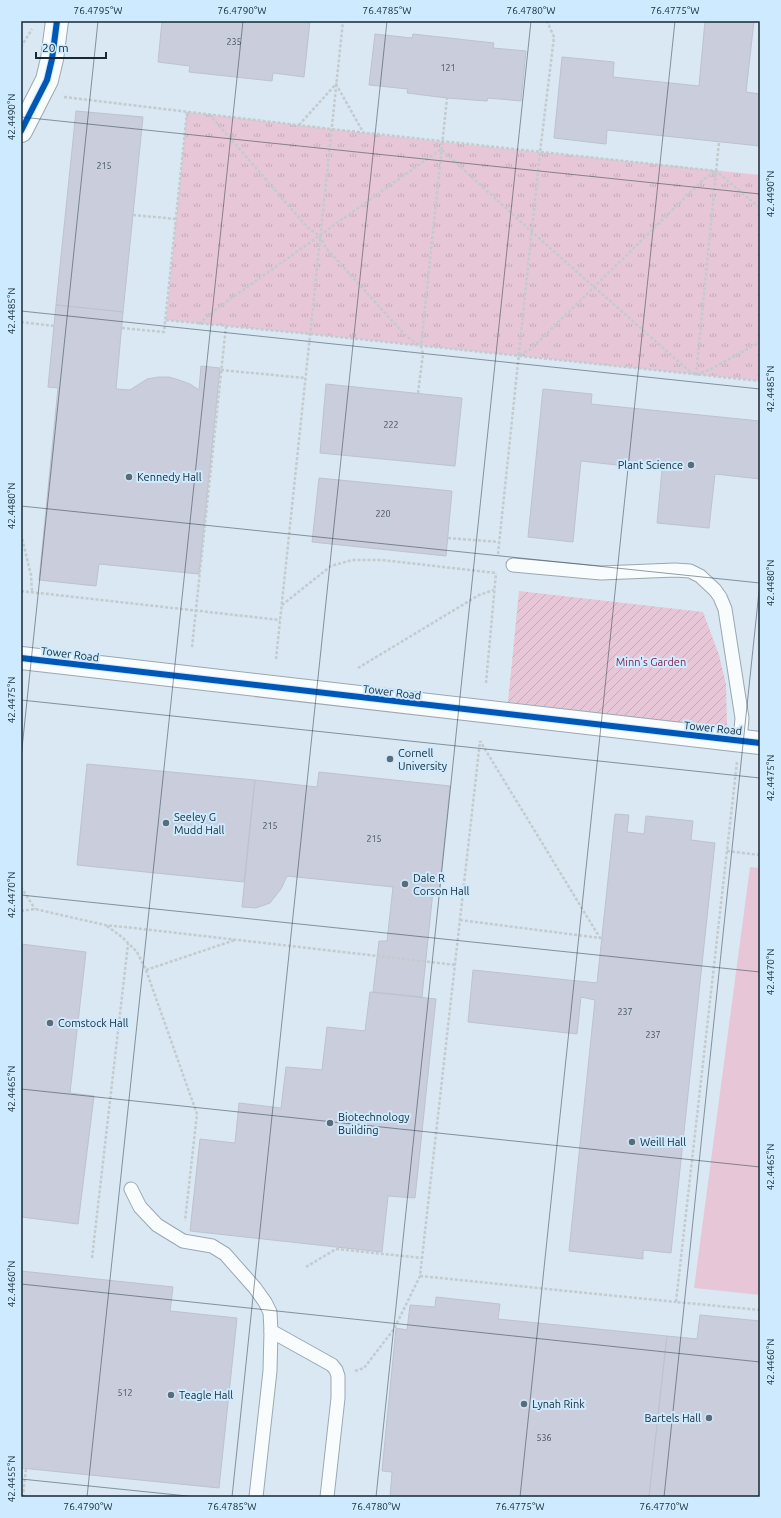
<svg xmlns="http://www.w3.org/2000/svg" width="781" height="1518" viewBox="0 0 781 1518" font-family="Ubuntu,sans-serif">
<defs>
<pattern id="grass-tufts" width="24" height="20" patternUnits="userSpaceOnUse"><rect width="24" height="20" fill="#e7c7d7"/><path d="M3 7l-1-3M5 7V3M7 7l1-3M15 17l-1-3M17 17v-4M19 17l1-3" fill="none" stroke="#c5abb9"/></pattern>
<pattern id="garden-furrows" width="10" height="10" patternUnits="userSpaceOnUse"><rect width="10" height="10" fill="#e7c7d7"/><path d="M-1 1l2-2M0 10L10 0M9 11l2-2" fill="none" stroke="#c5abb9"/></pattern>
</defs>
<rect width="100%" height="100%" fill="#d9e8f3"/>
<polygon fill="url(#grass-tufts)" points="187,112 442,142 760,175 760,381 310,334 166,320"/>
<polygon fill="url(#garden-furrows)" points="519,591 703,612 719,655 726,684 727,728 508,702"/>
<polygon fill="#e7c7d7" points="750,867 760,868 760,1295 694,1288"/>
<g fill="#cacedc" stroke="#bec2cf">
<polygon points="162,21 310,21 304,77 273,73 272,81 189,72 190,66 158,62"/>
<polygon points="705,21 754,21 746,92 760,94 760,146 607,130 606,144 554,138 562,57 614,62 613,77 699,86"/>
<polygon points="375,34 412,38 413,34 494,43 493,48 526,51 521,101 488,98 487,101 447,98 407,93 408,89 369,85"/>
<polygon points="76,111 143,117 123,312 56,305"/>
<polygon points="56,305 123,312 116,389 130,390 147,379 159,377 169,377 179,380 190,384 199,390 201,366 220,368 199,574 99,564 96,586 39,580 58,388 48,387"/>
<polygon points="326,384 462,398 455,466 320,453"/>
<polygon points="543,389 592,394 591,404 760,421 760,479 715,474 709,528 657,523 662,470 581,461 573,542 528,537"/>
<polygon points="319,478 452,491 446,556 312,542"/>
<polygon points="87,764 255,780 244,882 77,865"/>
<polygon points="319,772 450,786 439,892 433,891 422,997 373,992 379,941 387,941 393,887 287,876 281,889 270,903 256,908 242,907 255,780 317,787"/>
<polygon points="615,814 629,815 627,832 644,834 646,816 693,821 691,840 715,843 671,1253 643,1250 643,1259 569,1251 595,1000 581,997 577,1034 468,1022 473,970 597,983"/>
<polygon points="21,944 86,952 70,1093 94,1096 78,1224 21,1217"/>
<polygon points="370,992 436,999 415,1198 388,1196 382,1252 190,1231 200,1139 235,1143 239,1103 281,1108 286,1067 322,1070 327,1027 365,1031"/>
<polygon points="21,1271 173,1287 170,1311 237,1318 219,1488 21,1468"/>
<polygon points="436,1297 500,1304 498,1319 667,1336 649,1497 390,1497 392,1472 382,1471 396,1328 407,1330 410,1305 435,1307"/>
<polygon points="700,1315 760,1321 760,1497 649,1497 667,1336 697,1339"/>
</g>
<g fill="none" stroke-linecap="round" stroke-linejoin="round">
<g stroke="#99a8b3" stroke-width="15">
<g id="service">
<polyline points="513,565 601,573 675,570 690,571 700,576 715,590 720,597 725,609 742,718 740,741"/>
<polyline points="131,1189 140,1207 157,1225 183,1241 212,1246 225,1254 255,1288 265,1302 270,1312 271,1331 332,1365 336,1370 338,1376 338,1398 327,1497"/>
<polyline points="256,1497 270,1371 271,1331"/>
</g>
</g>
<g stroke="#99a8b3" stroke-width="24">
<polyline id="minor" points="21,131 47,80 52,59 57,21"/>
</g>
<g stroke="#99a8b3" stroke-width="24">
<polyline id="tertiary" points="21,658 760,743"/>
</g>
<g stroke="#c3cbce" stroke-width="2.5" stroke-dasharray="3 2" stroke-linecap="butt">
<polyline points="21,47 32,29"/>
<polyline points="64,97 331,129 716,171 760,208"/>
<polyline points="209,114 308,228 320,236 326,248 406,336 419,345"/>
<polyline points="299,125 336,84 363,132"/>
<polyline points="133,215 176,219"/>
<polyline points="166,320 310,334 760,381"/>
<polyline points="21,322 54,326"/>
<polyline points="199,324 215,310 441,149 532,232 688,370 696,375 711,369 760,342"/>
<polyline points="122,328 164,332 187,112"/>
<polyline points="520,355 531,349 704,179 716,171"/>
<polyline points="221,370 305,378"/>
<polyline points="696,375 719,142"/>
<polyline points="418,393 423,354 421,346 447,98"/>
<polyline points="21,534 31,575 32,592"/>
<polyline points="448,538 499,542"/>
<polyline points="498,554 540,152 554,37 547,21"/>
<polyline points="21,591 280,620"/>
<polyline points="282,605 331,566 352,560 382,560 496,573"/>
<polyline points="192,647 226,326"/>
<polyline points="276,659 343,21"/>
<polyline points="358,668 479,595 494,590"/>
<polyline points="486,683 496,573"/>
<polyline points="737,762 676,1302 760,1310"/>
<polyline points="727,851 760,855"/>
<polyline points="21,887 35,909"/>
<polyline points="21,911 35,909 105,925 125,927 456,965"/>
<polyline points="460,920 600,938 480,741"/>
<polyline points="107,926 122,937 137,952 146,970 197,1114 185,1221"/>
<polyline points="146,970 235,940"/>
<polyline points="92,1258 128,944"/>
<polyline points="306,1267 336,1249 422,1258"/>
<polyline points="420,1276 676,1302"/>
<polyline points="355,1371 364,1368 394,1329 420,1276 480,741"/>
<polyline points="23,1497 26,1468"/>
</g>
<use href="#service" stroke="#f9fcfd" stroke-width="13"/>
<use href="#minor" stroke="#f9fcfd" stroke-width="22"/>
<use href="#tertiary" stroke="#f9fcfd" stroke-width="22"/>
<g stroke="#ceeafe" stroke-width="8">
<g id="cycleway">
<polyline points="21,131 47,80 52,59 57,21"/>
<polyline points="21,658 760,743"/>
</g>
</g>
<use href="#cycleway" stroke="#0057b8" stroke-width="6"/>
</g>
<path fill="none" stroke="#162935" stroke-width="1" stroke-opacity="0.45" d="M21 117 760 194M21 311 760 389M21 506 760 583M21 700 760 778M21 758 98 21M21 895 760 972M21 1089 760 1167M21 1284 760 1362M21 1479 197 1497M87 1497 243 21M232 1497 387 21M376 1497 531 21M520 1497 675 21M664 1497 760 582"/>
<g fill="#5a6c78" stroke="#ceeafe" stroke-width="1.5">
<circle cx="691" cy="465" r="4"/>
<circle cx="129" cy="477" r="4"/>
<circle cx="390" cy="759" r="4"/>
<circle cx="166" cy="823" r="4"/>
<circle cx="405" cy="884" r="4"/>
<circle cx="50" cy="1023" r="4"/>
<circle cx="330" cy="1123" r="4"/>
<circle cx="632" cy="1142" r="4"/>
<circle cx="171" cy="1395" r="4"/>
<circle cx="524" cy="1404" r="4"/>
<circle cx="709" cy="1418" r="4"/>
</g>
<g text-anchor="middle" stroke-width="4" stroke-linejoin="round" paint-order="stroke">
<g font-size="9" fill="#43525f">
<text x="234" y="45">235</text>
<text x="448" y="71">121</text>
<text x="104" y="169">215</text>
<text x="391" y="428">222</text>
<text x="383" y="517">220</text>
<text x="270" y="829">215</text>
<text x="374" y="842">215</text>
<text x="625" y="1015">237</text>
<text x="653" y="1038">237</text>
<text x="125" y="1396">512</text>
<text x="544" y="1441">536</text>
</g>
<g font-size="11" fill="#162935" stroke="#ceeafe" text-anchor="start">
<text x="683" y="469" text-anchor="end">Plant Science</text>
<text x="137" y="481">Kennedy Hall</text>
<text x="398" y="757">Cornell<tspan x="398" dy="13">University</tspan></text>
<text x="174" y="821">Seeley G<tspan x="174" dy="13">Mudd Hall</tspan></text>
<text x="413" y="882">Dale R<tspan x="413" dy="13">Corson Hall</tspan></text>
<text x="58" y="1027">Comstock Hall</text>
<text x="338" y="1121">Biotechnology<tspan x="338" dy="13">Building</tspan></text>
<text x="640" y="1146">Weill Hall</text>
<text x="179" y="1399">Teagle Hall</text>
<text x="532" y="1408">Lynah Rink</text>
<text x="701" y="1422" text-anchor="end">Bartels Hall</text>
</g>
<g font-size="11" fill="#162935" stroke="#ceeafe">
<text transform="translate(70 654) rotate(7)" y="4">Tower Road</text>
<text transform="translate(392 692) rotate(7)" y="4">Tower Road</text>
<text transform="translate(713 728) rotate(6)" y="4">Tower Road</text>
</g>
<g font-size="11" fill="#88254c" stroke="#ceeafe">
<text x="651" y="666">Minn's Garden</text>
</g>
</g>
<rect width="781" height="1518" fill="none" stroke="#ceeafe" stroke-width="44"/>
<path d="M36 52v6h70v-6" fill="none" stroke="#162935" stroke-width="2"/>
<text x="42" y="52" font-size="12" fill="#162935" stroke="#ceeafe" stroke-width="3" paint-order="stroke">20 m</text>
<rect x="22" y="22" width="737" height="1474" fill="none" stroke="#162935" stroke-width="1.5"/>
<g font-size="10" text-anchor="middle" fill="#162935">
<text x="98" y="14">76.4795°W</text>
<text x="242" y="14">76.4790°W</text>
<text x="387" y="14">76.4785°W</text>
<text x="531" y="14">76.4780°W</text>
<text x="675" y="14">76.4775°W</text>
<text transform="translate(11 117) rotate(-90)" y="4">42.4490°N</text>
<text transform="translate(770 194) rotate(-90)" y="4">42.4490°N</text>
<text transform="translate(11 311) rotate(-90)" y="4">42.4485°N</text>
<text transform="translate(770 389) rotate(-90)" y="4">42.4485°N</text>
<text transform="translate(11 506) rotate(-90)" y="4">42.4480°N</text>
<text transform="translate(770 583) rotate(-90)" y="4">42.4480°N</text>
<text transform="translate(11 700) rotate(-90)" y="4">42.4475°N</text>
<text transform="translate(770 778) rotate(-90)" y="4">42.4475°N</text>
<text transform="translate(11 895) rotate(-90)" y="4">42.4470°N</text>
<text transform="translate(770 972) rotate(-90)" y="4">42.4470°N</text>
<text transform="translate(11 1089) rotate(-90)" y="4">42.4465°N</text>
<text transform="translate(770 1167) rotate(-90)" y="4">42.4465°N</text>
<text transform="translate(11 1284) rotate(-90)" y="4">42.4460°N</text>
<text transform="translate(770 1362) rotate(-90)" y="4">42.4460°N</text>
<text transform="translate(11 1479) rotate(-90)" y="4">42.4455°N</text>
<text x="88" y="1510">76.4790°W</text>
<text x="232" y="1510">76.4785°W</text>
<text x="376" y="1510">76.4780°W</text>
<text x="520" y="1510">76.4775°W</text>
<text x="664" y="1510">76.4770°W</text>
</g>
</svg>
